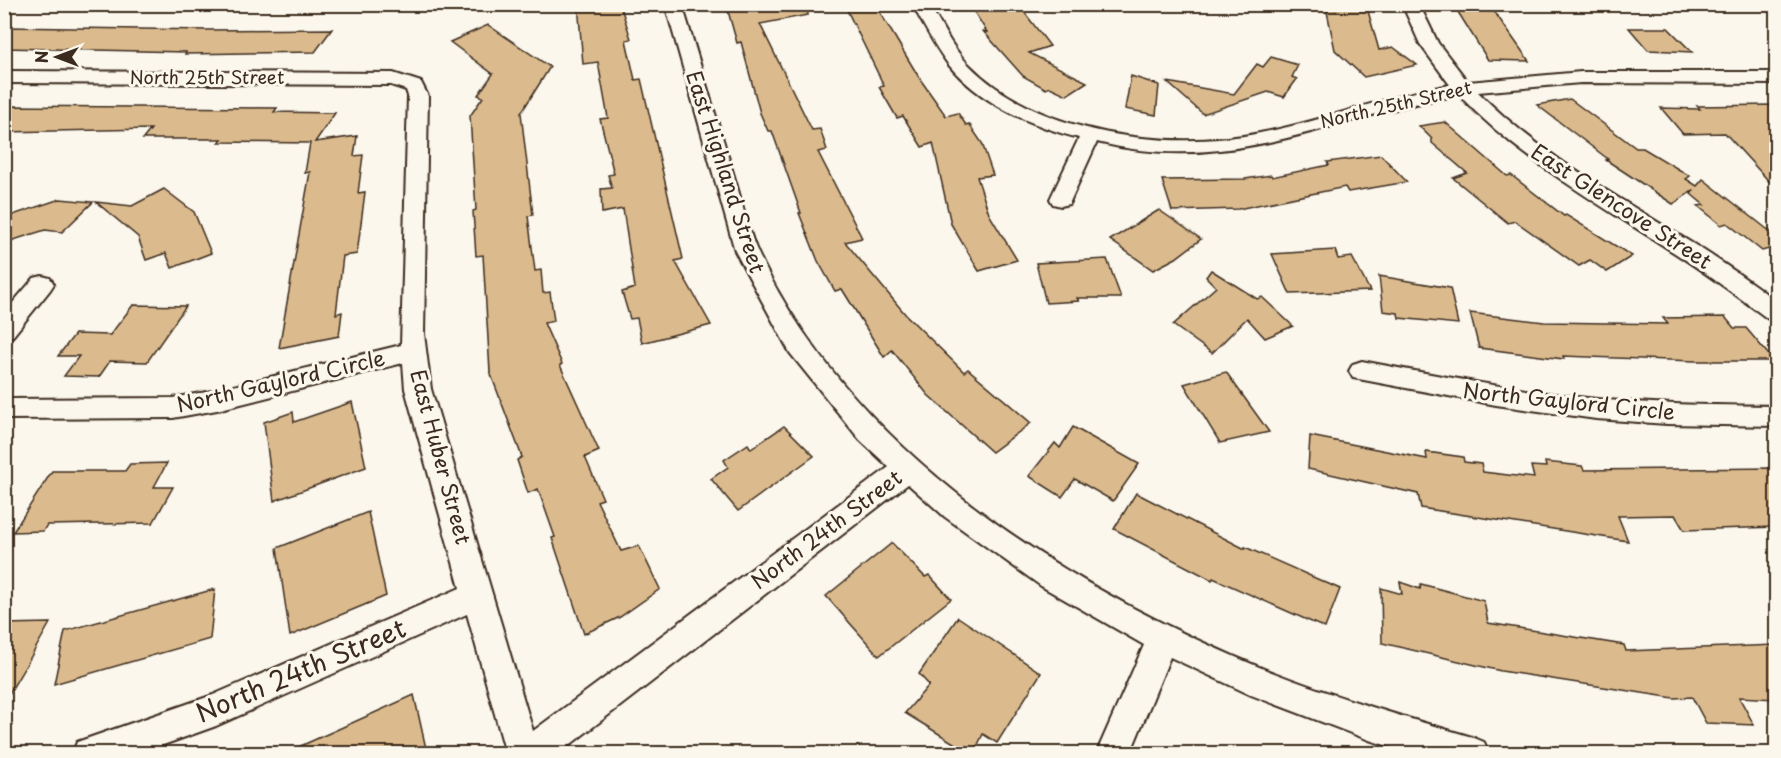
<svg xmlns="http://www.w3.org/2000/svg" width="1781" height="758" viewBox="0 0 1781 758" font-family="'Playpen Sans',sans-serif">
<rect width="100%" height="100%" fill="#fbf7ec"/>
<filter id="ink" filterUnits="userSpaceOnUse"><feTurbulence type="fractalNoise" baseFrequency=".0167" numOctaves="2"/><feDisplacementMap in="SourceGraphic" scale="12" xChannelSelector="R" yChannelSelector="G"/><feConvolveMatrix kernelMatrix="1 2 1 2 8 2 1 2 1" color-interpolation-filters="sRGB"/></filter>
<g filter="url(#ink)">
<g fill="#dbbb8e" stroke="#3b2a1e" stroke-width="1.5">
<polygon points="578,4 620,4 631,39 626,40 635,80 641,79 683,259 675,261 711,325 642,343 637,318 630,319 622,292 635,288 623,209 602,213 601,189 612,188 608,175 614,174 600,119 608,118 598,62 583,64"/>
<polygon points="726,4 807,4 808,15 760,24 812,130 820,129 827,150 818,152 862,238 845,242 906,315 964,372 968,369 1031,423 992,452 928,395 892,350 884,357 842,289 835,291 818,261 799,213 801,213 772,131 768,131 760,113 741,42 737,43"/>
<polygon points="844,4 875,4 920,79 946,116 958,113 966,125 969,124 982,143 993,175 977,177 989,214 1017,260 979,271 951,224 933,143 922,147 903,116 897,118 879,87 884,86"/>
<polygon points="969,4 1018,4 1050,46 1029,53 1087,82 1067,95 1050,87 1046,89 1023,76 983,31 987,32"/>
<polygon points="1336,4 1366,4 1379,50 1393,47 1417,65 1364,77 1335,50 1326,7 1336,9"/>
<polygon points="1453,4 1489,4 1529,61 1488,60"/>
<polygon points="488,25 550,67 521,113 533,215 528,216 535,271 541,270 543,293 550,292 554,321 544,323 562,364 560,365 599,451 585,457 603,499 597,501 621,551 639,546 660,589 620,617 584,634 552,538 555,537 538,489 528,493 517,460 522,457 490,372 483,255 476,256 473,211 476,210 470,116 483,97 478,95 493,74 450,42"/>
<polygon points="4,27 208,30 332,29 315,52 185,54 186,52 4,48"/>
<polygon points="1629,28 1668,28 1692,52 1648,50"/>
<polygon points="1271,57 1298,65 1292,77 1297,79 1284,97 1268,92 1203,114 1167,82 1234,94 1257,64 1263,67"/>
<polygon points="1131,76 1159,85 1156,115 1125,109"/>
<polygon points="1570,99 1636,148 1643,148 1690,176 1686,179 1697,186 1703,179 1776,236 1776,247 1762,251 1727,223 1721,225 1698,206 1704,205 1691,194 1694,190 1673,204 1606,160 1608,159 1537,105"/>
<polygon points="1776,105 1776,189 1725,133 1683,134 1661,108 1700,109 1697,106"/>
<polygon points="4,106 277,108 274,112 335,113 315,142 357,136 354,156 363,155 358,193 365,192 357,254 343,256 336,314 342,312 339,336 279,348 310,172 305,173 310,143 219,142 222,139 143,139 151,129 4,132"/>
<polygon points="1445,122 1507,176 1511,175 1564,216 1566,215 1632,256 1607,272 1590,260 1579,266 1515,221 1508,223 1453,178 1467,173 1432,143 1432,139 1419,126"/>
<polygon points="1381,155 1407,182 1348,192 1345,187 1238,209 1172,211 1162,180 1245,179 1271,175 1272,177 1329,165 1327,162"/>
<polygon points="164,189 194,212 211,253 172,268 166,253 146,260 138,237 96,202 132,206"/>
<polygon points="60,199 93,202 62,232 45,230 4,243 4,218"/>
<polygon points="1159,210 1201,239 1176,258 1153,270 1110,240"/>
<polygon points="1335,250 1338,259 1352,257 1370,291 1290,294 1272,254"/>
<polygon points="1107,259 1121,298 1077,298 1079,301 1046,303 1036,263"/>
<polygon points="1211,270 1257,299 1262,297 1293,326 1265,338 1247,318 1212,353 1173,325 1216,287 1206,277"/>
<polygon points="1379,276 1450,288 1458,324 1399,318 1398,313 1383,311"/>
<polygon points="133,305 186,306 147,362 110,361 99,377 64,376 79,356 58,356 75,334 110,335"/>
<polygon points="1470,313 1544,322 1668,324 1663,318 1725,317 1734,328 1746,328 1774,361 1695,361 1563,356 1564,359 1479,348"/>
<polygon points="1226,372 1269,432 1220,443 1184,384"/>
<polygon points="352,402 366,467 274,501 264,422 293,412 294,422"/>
<polygon points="784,426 814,456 738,511 711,479 728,467 724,460 748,444 751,449"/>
<polygon points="1073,427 1139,464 1113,501 1075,479 1062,497 1029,476 1055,443 1060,448"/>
<polygon points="1310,436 1427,459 1426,452 1463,457 1464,462 1481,464 1483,472 1534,478 1531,466 1546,467 1545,462 1582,466 1584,470 1776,468 1776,527 1684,530 1675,515 1618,516 1628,541 1421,508 1418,494 1308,469"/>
<polygon points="167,463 154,487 173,487 153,523 47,525 43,531 13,532 52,471 125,471 130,464"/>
<polygon points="1136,493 1245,549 1245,547 1340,589 1325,628 1213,578 1212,580 1114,529"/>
<polygon points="368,512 386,596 290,636 277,548"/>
<polygon points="892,543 925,577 929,575 951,599 879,656 826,596"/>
<polygon points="1400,582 1420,589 1421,584 1484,601 1488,623 1624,645 1626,651 1776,645 1776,699 1739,697 1754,725 1706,723 1692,697 1674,698 1501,671 1382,643 1381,588 1402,594"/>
<polygon points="215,589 210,639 54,684 65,631"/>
<polygon points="958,617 1041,673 997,743 983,734 974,753 970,753 905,713 929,685 919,674"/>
<polygon points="50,623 29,660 4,702 4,624"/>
<polygon points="414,695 427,753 285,753"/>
</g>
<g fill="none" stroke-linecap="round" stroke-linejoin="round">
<g stroke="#3b2a1e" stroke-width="4">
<g id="street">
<path d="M665 4H682C699 62 717 119 734 176 742 201 747 229 758 253 853 454 1069 590 1269 671 1335 697 1404 717 1472 737L1484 742 1489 754H1414L1369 740 1251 695 1170 657 1130 754H1096L1144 645 1041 586 945 517 908 484 558 754H506L467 614 216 726 138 754H72L77 742 213 695 460 588 405 389 403 363 217 410 173 418 4 419V399L173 398 217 390 401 345 408 96 406 90 391 85 4 83V71L393 73 421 82 428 96 424 334 431 389 533 731 889 467 860 440 790 353 735 251Z"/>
<path d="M912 4H929C941 25 952 48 969 65 1038 135 1168 152 1260 133 1324 121 1385 96 1450 85L1420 44 1402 4H1419L1438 43 1468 82 1581 72H1776V84L1581 83 1478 92C1537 152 1611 193 1682 237 1715 257 1746 278 1776 301V322L1768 319C1735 294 1702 270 1667 248 1594 201 1519 158 1459 95 1331 117 1232 176 1097 142L1069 204 1061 206 1053 204 1050 199 1079 138C1032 126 979 103 948 64 934 45 923 24 912 4Z"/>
<polygon points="42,276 50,278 54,284 50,290 13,336 4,339 4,313 34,278"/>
<path d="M1362 361C1440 376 1518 391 1597 399 1657 405 1716 405 1776 406V426L1667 424 1596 419 1496 405 1353 378 1349 371 1353 364Z"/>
</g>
</g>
<use href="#street" fill="#fbf7ec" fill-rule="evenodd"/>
</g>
</g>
<g text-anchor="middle" stroke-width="6" stroke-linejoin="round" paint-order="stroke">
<g font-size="18" fill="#3b2a1e" stroke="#fbf7ec">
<text x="207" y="84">North 25th Street</text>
<text transform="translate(1396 105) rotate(-13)" y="6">North 25th Street</text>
</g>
<g font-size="21" fill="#3b2a1e" stroke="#fbf7ec">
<text transform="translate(725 172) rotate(72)" y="7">East Highland Street</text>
<text transform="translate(1621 207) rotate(33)" y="7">East Glencove Street</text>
<text transform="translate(281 382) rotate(-13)" y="7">North Gaylord Circle</text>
<text transform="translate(1569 402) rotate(6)" y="7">North Gaylord Circle</text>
<text transform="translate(440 457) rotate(75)" y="7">East Huber Street</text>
<text transform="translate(827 530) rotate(-37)" y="7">North 24th Street</text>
</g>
<g font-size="26" fill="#3b2a1e" stroke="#fbf7ec">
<text transform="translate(301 671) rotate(-23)" y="9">North 24th Street</text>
</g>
</g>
<rect width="1781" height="758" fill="none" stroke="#fbf7ec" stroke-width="24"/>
<rect x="12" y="12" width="1757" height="734" fill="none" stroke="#3b2a1e" stroke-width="2" filter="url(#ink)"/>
<g transform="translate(57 57) rotate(270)" stroke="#fbf7ec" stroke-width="4.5" paint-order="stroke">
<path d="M0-4.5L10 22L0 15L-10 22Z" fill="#3b2a1e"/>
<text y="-9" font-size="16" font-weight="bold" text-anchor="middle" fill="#3b2a1e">N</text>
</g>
</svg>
